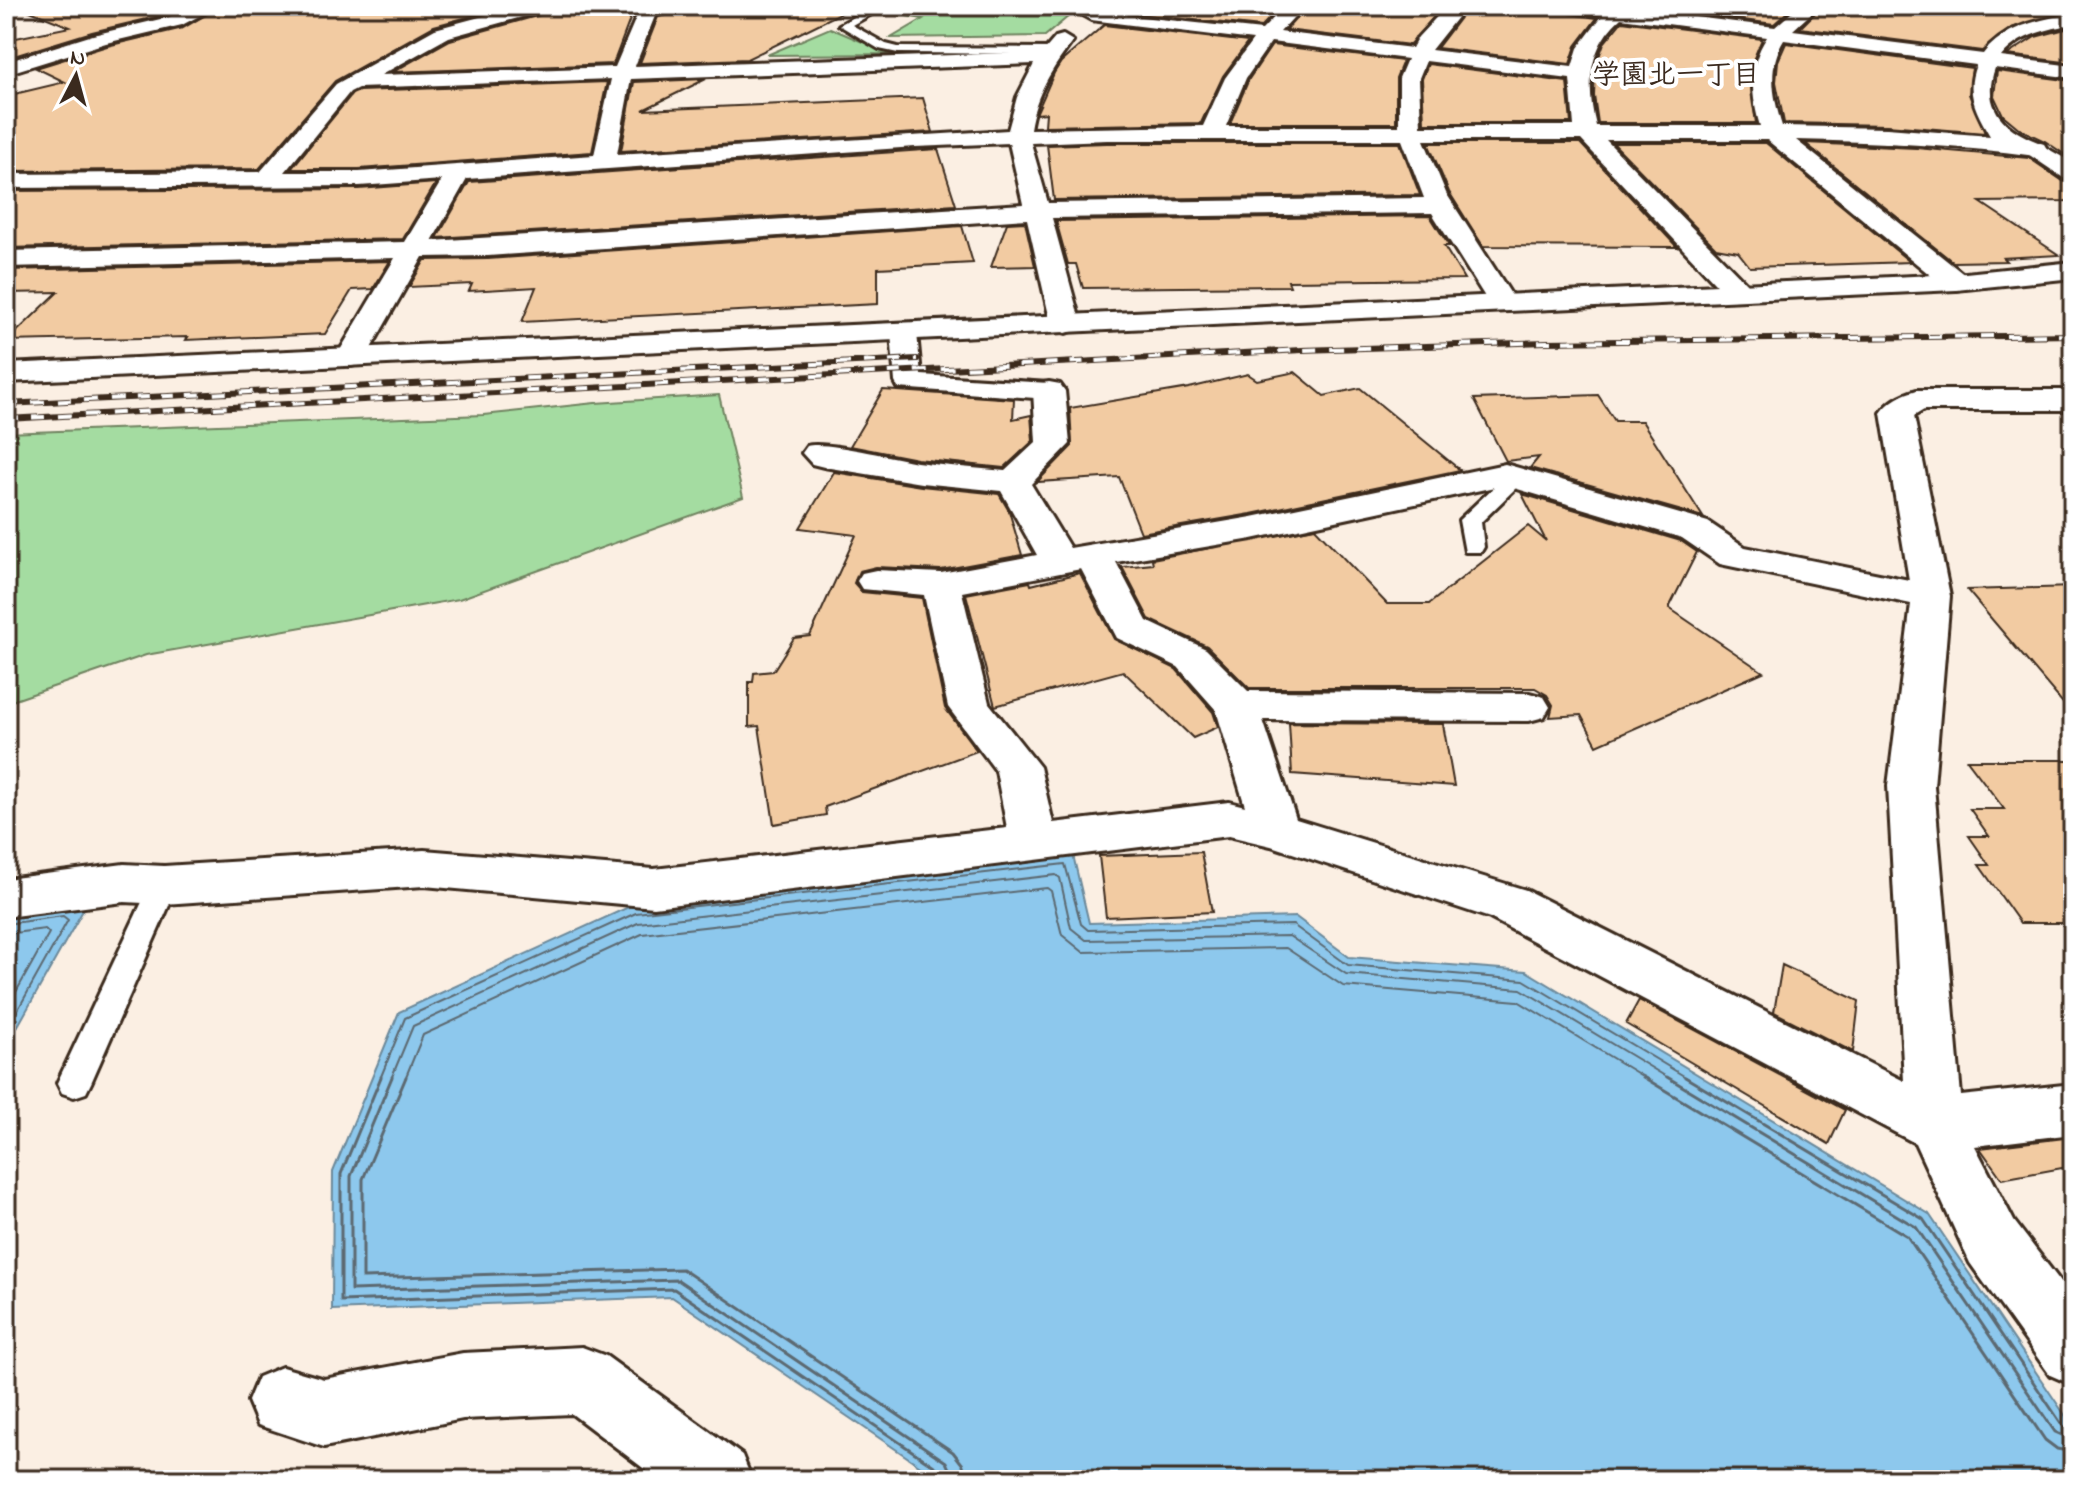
<svg xmlns="http://www.w3.org/2000/svg" width="2079" height="1486" viewBox="0 0 2079 1486" font-family="'Indie Flower','Klee One',sans-serif">
<rect width="100%" height="100%" fill="#fbefe3"/>
<filter id="ink" filterUnits="userSpaceOnUse"><feTurbulence type="fractalNoise" baseFrequency=".0125" numOctaves="2"/><feDisplacementMap in="SourceGraphic" scale="16" xChannelSelector="R" yChannelSelector="G"/><feConvolveMatrix kernelMatrix="1 2 1 2 8 2 1 2 1" color-interpolation-filters="sRGB"/></filter>
<g filter="url(#ink)">
<g fill="#a4dca1" stroke="#708360" stroke-width="2">
<polygon points="888,6 1081,6 1045,36 891,38 923,19 877,11"/>
<polygon points="830,28 879,49 908,54 767,55"/>
<polygon points="719,395 743,497 459,599 146,655 6,703 6,433 483,415 595,403"/>
</g>
<g fill="#8dc8ed" stroke="#6c899a" stroke-width="2">
<polygon points="1073,855 1089,923 1296,917 1349,957 1526,971 1929,1214 2073,1427 2073,1480 941,1480 672,1297 332,1310 333,1172 399,1012 633,905"/>
<polygon points="86,905 6,1047 6,916"/>
</g>
<g fill="none" stroke-linecap="round" stroke-linejoin="round">
<g stroke="#5c6971" stroke-width="2">
<polyline points="6,924 63,916 68,920 6,1031"/>
<polyline points="6,934 45,929 49,933 6,1010"/>
<polyline points="380,1079 405,1018 636,913 1065,864 1081,924 1088,930 1293,925 1348,965 1524,980 1689,1079"/>
<polyline points="391,1079 413,1026 638,923 1056,875 1060,878 1071,928 1086,940 1289,936 1346,974 1521,989 1670,1079"/>
<polyline points="405,1079 423,1035 642,934 1047,888 1051,891 1062,935 1083,952 1286,948 1343,986 1518,1001 1647,1079"/>
</g>
<g stroke="#5c6971" stroke-width="3">
<polyline points="381,1077 341,1174 341,1301 674,1289 940,1470 944,1480"/>
<polyline points="392,1077 351,1176 351,1290 678,1280 946,1462 954,1480"/>
<polyline points="406,1077 363,1179 363,1278 682,1269 953,1452 963,1465 966,1480"/>
<polyline points="1643,1077 1907,1236 2045,1440 2057,1449 2073,1452"/>
<polyline points="1667,1077 1916,1227 2055,1432 2073,1440"/>
<polyline points="1685,1077 1923,1219 2063,1426 2073,1430"/>
</g>
</g>
<g fill="#f2cba2" stroke="#3b2a1e" stroke-width="2">
<polygon points="25,6 187,6 168,14 92,32 14,56 6,52 6,40 70,27 25,9"/>
<polygon points="221,6 509,6 434,26 335,81 259,169 6,171 6,96 65,82 36,68 107,46 183,28"/>
<polygon points="553,6 635,6 613,64 393,72 450,40 548,13"/>
<polygon points="705,6 855,6 747,59 640,63 658,17"/>
<polygon points="1125,6 1281,6 1261,27 1118,12"/>
<polygon points="1307,6 1443,6 1410,45 1286,30"/>
<polygon points="1469,6 1558,6 1570,14 1597,18 1576,46 1570,64 1437,48"/>
<polygon points="1636,6 1794,6 1774,24"/>
<polygon points="1822,6 2073,6 2073,10 2011,28 1982,51 1800,28"/>
<polygon points="1622,21 1762,39 1754,58 1750,80 1756,123 1598,123 1594,96 1595,68 1604,43"/>
<polygon points="1104,25 1248,42 1223,76 1201,123 1045,126 1046,113 1036,114 1054,73 1061,62"/>
<polygon points="2073,27 2073,63 2007,55 2035,37"/>
<polygon points="1786,43 1972,68 1969,94 1985,133 1887,125 1784,123 1776,82 1778,61"/>
<polygon points="1272,45 1403,61 1396,78 1396,123 1230,123 1249,79"/>
<polygon points="1428,64 1567,82 1571,123 1424,123 1422,79"/>
<polygon points="1997,71 2073,81 2073,160 2045,141 2021,130 2003,115 1994,96"/>
<polygon points="706,79 643,110 923,98 933,132 621,151 634,82"/>
<polygon points="607,82 592,152 359,169 291,169 352,94 359,91"/>
<polygon points="1107,143 1400,143 1420,195 1054,200 1047,145"/>
<polygon points="1428,143 1580,143 1677,247 1483,246 1449,192"/>
<polygon points="1613,143 1766,143 1910,262 1750,267 1738,252 1716,248"/>
<polygon points="1805,143 1916,148 2029,158 2063,181 2073,184 2073,201 1980,202 2059,255 2003,258 2006,261 1953,262"/>
<polygon points="938,149 956,205 437,238 469,182"/>
<polygon points="436,183 403,239 6,248 6,191 359,189"/>
<polygon points="1430,216 1449,246 1444,246 1464,279 1288,281 1290,286 1083,288 1076,264 1068,264 1056,221"/>
<polygon points="1025,222 1035,266 991,267 1007,223"/>
<polygon points="962,226 973,263 878,268 878,304 522,322 536,287 469,291 472,284 409,287 425,260 488,259"/>
<polygon points="390,261 373,289 352,290 325,334 186,340 188,337 7,341 58,292 6,293 6,270"/>
<polygon points="1295,372 1324,396 1360,388 1460,470 1251,514 1141,533 1119,477 1037,482 1072,446 1070,408 1189,388 1248,374 1257,380"/>
<polygon points="883,390 1014,399 1013,419 1031,415 1033,441 1004,468 917,459 850,446"/>
<polygon points="1598,395 1615,421 1642,421 1703,517 1530,468 1539,457 1506,461 1474,399"/>
<polygon points="834,472 921,486 999,494 1009,511 1022,555 941,570 876,567 859,571 854,583 862,592 922,598 945,708 977,751 825,807 826,815 774,824 759,726 749,727 749,682 753,682 754,673 773,671 794,638 810,636 856,535 800,528"/>
<polygon points="1522,494 1681,541 1697,552 1669,608 1763,672 1597,745 1581,715 1550,717 1553,705 1547,695 1535,688 1249,688 1207,646 1149,619 1122,567 1153,564 1152,559 1315,528 1387,604 1429,604 1528,526 1546,541"/>
<polygon points="1080,573 1114,639 1176,669 1213,712 1218,727 1193,738 1123,671 995,706 966,594 1030,582 1031,585"/>
<polygon points="2073,587 2073,715 1967,590"/>
<polygon points="1289,723 1443,724 1454,786 1292,774"/>
<polygon points="1967,760 2073,760 2073,923 2020,923 1979,865 1989,865 1969,836 1989,836 1970,809 2004,809"/>
<polygon points="1201,852 1212,912 1106,917 1099,856"/>
<polygon points="1782,965 1859,1001 1853,1052 1774,1012"/>
<polygon points="1639,1000 1845,1110 1829,1144 1626,1024"/>
<polygon points="2073,1137 2073,1166 2002,1179 1980,1148"/>
</g>
<g fill="none" stroke-linecap="round" stroke-linejoin="round">
<g stroke="#3b2a1e" stroke-width="6">
<g id="service">
<polygon points="873,6 886,6 852,25 886,44 898,47 1052,48 1058,51 1052,54 898,53 879,49 839,25"/>
<polygon points="1505,468 1515,474 1517,487 1481,522 1484,547 1481,552 1465,552 1459,520 1496,485 1495,474"/>
<polygon points="164,874 174,877 178,885 91,1083 86,1093 74,1097 62,1093 57,1083 150,885 154,877"/>
</g>
</g>
<g stroke="#3b2a1e" stroke-width="6">
<polygon id="pedestrian" points="904,325 913,328 917,333 921,375 1049,383 1059,385 1063,391 1059,397 1049,399 898,388 895,382 891,333 895,328"/>
</g>
<g stroke="#3b2a1e" stroke-width="6">
<g id="minor">
<polygon points="194,6 218,6 182,25 106,43 6,74 6,62 93,35 169,17"/>
<path d="M521 6H550L547 10 449 37 381 75 615 67 641 6H659L635 66 1043 52 1056 37 1063 35 1073 41C1052 69 1036 93 1030 129L1203 126 1225 78 1253 40 1091 20 1082 15 1085 11 1262 30 1285 6H1304L1280 32 1412 48 1418 37 1447 6H1466L1431 50 1572 67 1578 48 1602 16 1570 11 1561 6H1633L1631 9 1775 27 1799 6H1819L1793 30 1983 54C2006 25 2038 21 2073 13V24C2047 30 2019 34 2001 57L2073 66V78L1995 68C1980 110 2008 132 2044 144L2047 149 2044 154 2036 156C1956 145 1876 142 1796 140L1966 276 1970 282 1966 288 1956 290 1946 288 1767 140H1606L1749 286 1753 292 1749 298 1739 300 1729 298 1581 140H1424L1446 193 1516 302 1512 308 1502 311 1492 308 1432 213 1052 218 1081 324 1076 330 1066 333 1056 330 1051 324 1027 219 488 256 423 257 366 357 362 363 351 366 340 363 336 357 395 258 6 267V251L405 242 442 180 359 186 6 188V174L260 172 336 84 435 29ZM1621 18 1767 37C1748 65 1751 95 1760 126H1596C1586 86 1588 47 1621 18ZM1784 40 1976 65C1965 93 1976 111 1990 136L1887 128 1782 126C1773 97 1767 67 1784 40ZM1271 42 1407 59 1399 78V126H1226L1246 78ZM1426 61 1570 79 1574 126H1421L1419 78ZM1034 64 1017 97 1008 130 617 154 631 79ZM611 79 594 155 359 172H285L350 92 358 88ZM1107 140H1402L1424 198 1048 203 1031 143ZM1009 143 1023 204 432 241 467 179 915 147Z"/>
<path d="M1049 382 1060 384 1065 391 1070 444 1031 484 1070 548 1252 517 1505 464 1708 522 1745 547 1909 580 1881 413C1889 401 1903 394 1917 390H2073V410H1924L1914 416 1950 596 1934 786 1961 1096 2073 1084V1134L1975 1146 2014 1221 2073 1298V1385L2050 1375 1970 1263 1915 1143 1490 918 1271 846 1229 836 654 907 424 886 164 904 124 902 6 917V879L124 864 164 866 424 850 654 869 1007 828 996 771 948 707 924 595 862 589 857 581 862 573 876 570 941 573 1037 555 1001 491 921 483 824 467 812 464 802 453 807 446C825 441 893 458 917 462 946 466 976 468 1005 471L1036 442 1033 391 1038 384ZM1504 485 1682 538 1720 564 1911 604 1888 786 1904 1081 1526 890 1296 819 1263 720 1529 721 1544 717 1550 707 1544 697 1529 693 1248 691 1206 649 1147 621 1116 562 1252 539ZM1081 569 1117 638 1178 667 1216 710 1245 806 1229 802 1053 823 1040 767 989 703 962 592Z"/>
<polygon points="582,1347 606,1356 742,1455 752,1480 659,1480 572,1414 463,1419 324,1447 258,1425 248,1401 258,1377 282,1367 324,1379 463,1353"/>
</g>
</g>
<g stroke="#3b2a1e" stroke-width="6">
<g id="tertiary">
<polygon points="2036,142 2073,163 2073,181 2065,179 2028,154 2025,149 2028,144"/>
<polygon points="2073,262 2073,278 1956,290 6,382 6,364 1956,274"/>
</g>
</g>
<use href="#service" fill="#fff" fill-rule="evenodd"/>
<use href="#pedestrian" fill="#fff" fill-rule="evenodd"/>
<use href="#minor" fill="#fff" fill-rule="evenodd"/>
<use href="#tertiary" fill="#fff" fill-rule="evenodd"/>
<g stroke="#3b2a1e" stroke-width="6">
<g id="rail">
<polyline points="6,404 917,359"/>
<polyline points="6,419 1302,350 1547,342 2073,335"/>
</g>
</g>
<use href="#rail" stroke="#fff" stroke-width="4" stroke-dasharray="13" stroke-linecap="butt"/>
</g>
</g>
<g text-anchor="middle" stroke-width="8" stroke-linejoin="round" paint-order="stroke">
<g font-size="28" font-weight="bold" fill="#3b2a1e" stroke="#fff">
<text x="1676" y="83">学園北一丁目</text>
</g>
</g>
<rect width="2079" height="1486" fill="none" stroke="#fff" stroke-width="32"/>
<rect x="16" y="16" width="2047" height="1454" fill="none" stroke="#3b2a1e" stroke-width="3" filter="url(#ink)"/>
<g transform="translate(76 76) rotate(6)" stroke="#ffffff" stroke-width="6" paint-order="stroke">
<path d="M0-6L14 30L0 20L-14 30Z" fill="#3b2a1e"/>
<text y="-12" font-size="22" font-weight="bold" text-anchor="middle" fill="#3b2a1e">N</text>
</g>
</svg>
